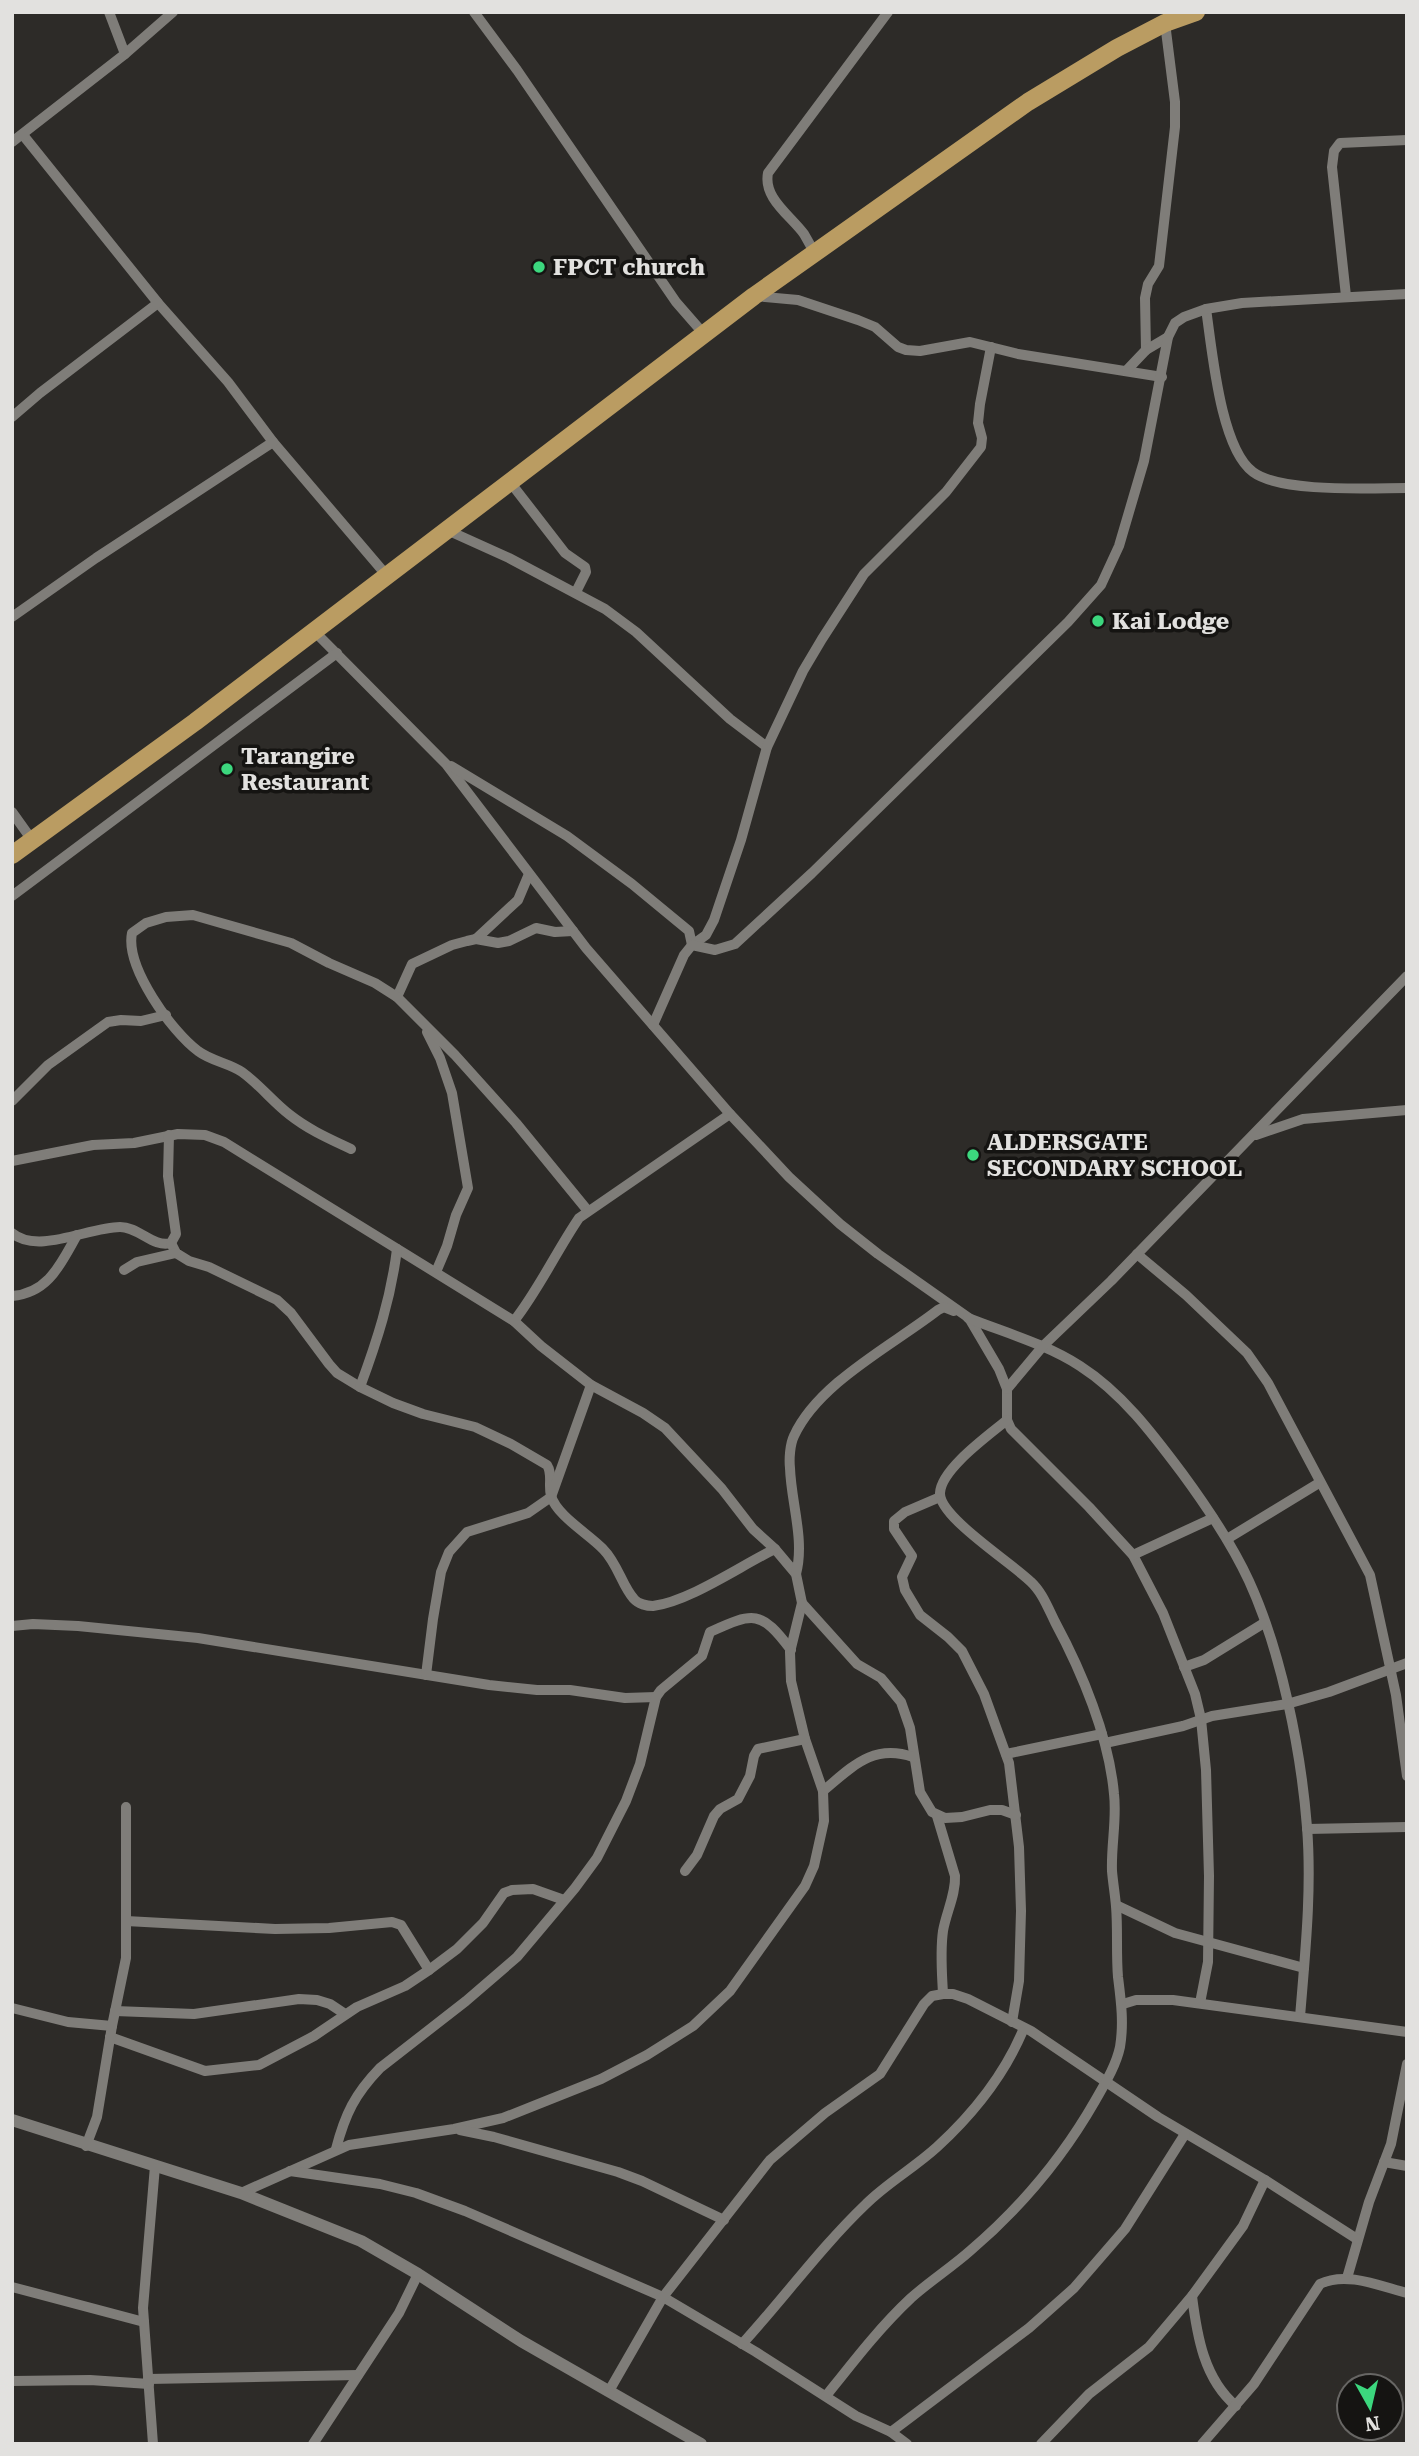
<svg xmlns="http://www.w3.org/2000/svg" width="1419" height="2456" viewBox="0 0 1419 2456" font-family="'Roboto Serif',serif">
<rect width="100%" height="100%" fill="#2d2b28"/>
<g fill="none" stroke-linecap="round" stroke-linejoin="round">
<g stroke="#7f7d79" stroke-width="10">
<polyline points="109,12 125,54"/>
<polyline points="474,12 517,70 676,302 703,333"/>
<polyline points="23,135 158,303 228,382 273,442 388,577"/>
<polyline points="12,142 125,54 173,12"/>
<path d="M815 254C812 248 808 241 804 234 790 215 763 198 768 173L888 12"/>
<polyline points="755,296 798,300 858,320 875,327 898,347 906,350 920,351 970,342 1018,354 1162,377"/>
<polyline points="1346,296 1332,167 1334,151 1340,143 1407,140"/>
<path d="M1206 309C1212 348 1220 448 1253 472 1281 493 1370 488 1407 488"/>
<polyline points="1146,350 1145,298 1148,284 1159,266 1175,127 1175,102 1165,23"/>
<polyline points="1127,370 1146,350 1168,337"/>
<polyline points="12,417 40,393 158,303"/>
<polyline points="510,482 565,553 585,567 586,572 576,592"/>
<polyline points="447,530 509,558 605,609 636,632 730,719 767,747"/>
<polyline points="12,617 96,558 273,442"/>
<polyline points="315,632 446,764 586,948 730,1114 789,1177 840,1224 878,1254 969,1318 999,1369 1007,1389 1007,1420 1011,1429 1089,1507 1133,1555 1163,1613 1195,1694 1201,1719 1206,1770 1209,1876 1208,1962 1200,2003"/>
<polyline points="451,766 567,836 632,884 689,931 692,945 706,935 714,920 741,840 767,747 803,671 822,639 864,574 946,492 981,447 982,438 978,423 980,404 991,347"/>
<polyline points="12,812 32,840"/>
<polyline points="12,896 337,653"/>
<polyline points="476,939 518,900 529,874"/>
<polyline points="397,997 412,964 452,945 467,941 476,939 498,943 509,941 536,928 555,932 573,931"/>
<polyline points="653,1025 684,955 692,945 715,950 735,944 812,873 1068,622 1101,585 1119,546 1144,461 1168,337 1175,323 1184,317 1206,309 1242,303 1407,294"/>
<polyline points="427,1032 440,1058 452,1093 468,1188 456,1215 447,1246 436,1272"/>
<polyline points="12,1101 48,1065 108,1022 121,1020 141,1021 166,1015"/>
<polyline points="1256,1135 1303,1119 1407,1110"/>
<path d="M351 1149C330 1139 309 1130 290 1115 273 1102 260 1085 242 1072 229 1063 211 1061 198 1051 172 1032 125 967 132 933L146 923 166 917 193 915 291 943 329 963 375 983 397 997 455 1055 516 1123 588 1211"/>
<polyline points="12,1161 93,1145 134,1143 178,1134 205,1135 224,1142 514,1321 541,1346 591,1385 643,1413 665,1428 722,1489 753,1529 775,1549 796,1574 802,1603 790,1652 791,1681 805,1739 823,1791 824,1821 814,1866 805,1886 730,1991 693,2026 647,2055 601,2079 503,2118 454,2129 349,2145 241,2193"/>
<path d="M12 1233C38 1255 89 1227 120 1227 139 1227 153 1248 171 1243L176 1234 168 1176 169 1135"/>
<path d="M171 1243 176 1253 189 1261 209 1267 277 1300 291 1313 329 1364 337 1373 360 1387 393 1403 423 1414 475 1427 511 1444 547 1465C553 1474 548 1485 551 1496 557 1516 589 1534 603 1549 618 1564 622 1586 634 1599 638 1604 647 1606 653 1606 690 1601 740 1566 775 1549"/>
<polyline points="1137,1254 1186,1295 1247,1353 1268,1383 1370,1575 1396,1695 1407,1776"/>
<polyline points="124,1270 137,1262 176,1253"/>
<path d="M12 1296C49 1293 61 1263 77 1235"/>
<path d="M968 1318C1006 1333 1046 1344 1080 1366 1122 1393 1152 1433 1182 1473 1207 1507 1231 1542 1249 1581 1281 1651 1301 1750 1307 1827 1312 1890 1305 1955 1300 2017"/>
<path d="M514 1321C539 1289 556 1252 579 1218L730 1114"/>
<path d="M360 1387C377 1341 391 1298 397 1249"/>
<polyline points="1007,1389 1043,1346 1111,1281 1407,976"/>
<polyline points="940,1497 905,1512 894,1521 894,1529 912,1556 902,1577 905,1590 920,1615 948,1637 962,1651 984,1694 1009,1763 1019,1847 1021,1911 1019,1981 1012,2022"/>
<polyline points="1227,1539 1319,1483"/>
<polyline points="1133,1555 1213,1518"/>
<path d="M796 1574C805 1540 791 1502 790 1468 789 1459 790 1444 794 1436 818 1383 893 1345 938 1310L944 1307 954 1311"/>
<polyline points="802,1603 857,1664 881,1678 901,1702 910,1728 920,1792 932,1812 945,1818 962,1817 990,1810 1002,1810 1016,1815"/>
<polyline points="12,1626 33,1624 78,1626 198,1638 489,1685 537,1690 570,1690 625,1698 656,1697"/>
<polyline points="1184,1667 1204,1660 1264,1623"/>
<polyline points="426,1675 433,1619 441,1572 449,1552 467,1532 528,1513 551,1497 591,1385"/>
<polyline points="1105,1743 1183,1726 1212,1716 1287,1704 1329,1692 1407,1663"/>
<polyline points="1006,1754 1102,1734"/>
<path d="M823 1791C852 1767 873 1743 913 1757"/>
<path d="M937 1816 955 1876C956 1894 946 1913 943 1931 940 1952 942 1973 943 1994"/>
<polyline points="1307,1829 1407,1827"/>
<polyline points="685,1871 697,1855 714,1816 720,1809 738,1799 750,1776 754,1756 758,1749 805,1739"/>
<polyline points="1116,1905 1175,1933 1304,1968"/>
<polyline points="126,1921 275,1929 329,1928 392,1922 401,1925 429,1970"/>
<polyline points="1123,2004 1136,2000 1173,2000 1407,2032"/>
<polyline points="12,2008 68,2022 112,2026"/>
<polyline points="115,2011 194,2014 299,1999 317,2000 330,2004 345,2014"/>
<polyline points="110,2037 205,2071 259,2065 314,2036 357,2007 405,1986 429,1970 457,1949 483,1923 504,1893 512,1890 533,1889 564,1900"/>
<polyline points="460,2130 494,2137 618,2172 642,2181 724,2220"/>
<polyline points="86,2146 97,2117 112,2026 126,1958 126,1807"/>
<path d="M336 2149C345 2114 355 2094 380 2068L466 2001 517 1957 575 1888 597 1858 626 1801 640 1764 656 1697 661 1690 702 1656 710 1632C754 1612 761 1610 791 1650"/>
<polyline points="1384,2162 1407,2166"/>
<polyline points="290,2171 380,2184 416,2193 465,2211 663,2297 756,2352 856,2416 891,2432 907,2444"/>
<polyline points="1347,2278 1369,2202 1391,2144 1407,2064"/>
<polyline points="12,2287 144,2322"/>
<path d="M1192 2296C1197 2336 1204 2379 1236 2406"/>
<path d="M742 2344C784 2298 821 2247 866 2204 887 2183 914 2168 937 2147 973 2114 1005 2074 1024 2028"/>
<polyline points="148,2379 358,2375"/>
<polyline points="12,2381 90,2380 149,2384"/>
<polyline points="609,2391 663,2297 770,2160 825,2113 880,2074 924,2004 932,1996 943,1994 953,1994 968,1999 1031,2031 1158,2117 1265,2180 1357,2239"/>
<path d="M826 2396C853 2362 879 2328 911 2298 930 2281 952 2267 971 2250 1020 2208 1063 2157 1095 2101 1104 2085 1116 2066 1120 2047 1124 2023 1121 2001 1118 1977 1116 1953 1118 1930 1116 1906 1115 1894 1113 1883 1112 1871 1111 1845 1117 1819 1114 1794 1109 1737 1082 1672 1055 1622 1048 1608 1042 1592 1031 1582 1012 1563 939 1517 940 1493 941 1469 989 1435 1007 1420"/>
<polyline points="891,2432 1029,2328 1074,2288 1125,2229 1185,2134"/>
<polyline points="153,2444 143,2308 155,2166"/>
<polyline points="313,2444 399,2313 418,2274"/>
<polyline points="1041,2444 1089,2394 1149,2347 1192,2296 1243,2226 1265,2180"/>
<path d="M1202 2444 1254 2384 1320 2284C1346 2271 1380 2286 1407 2293"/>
</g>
<polyline stroke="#7f7d79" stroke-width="12" points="12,2120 241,2193 361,2241 418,2274 521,2341 701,2444"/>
<polyline stroke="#ba9c62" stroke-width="18" points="12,855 195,722 754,296 1028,102 1117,48 1165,23 1196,12"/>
</g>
<g fill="#3cd77e" stroke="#151412" stroke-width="2.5">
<circle cx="539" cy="267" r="7"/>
<circle cx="1098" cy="621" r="7"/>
<circle cx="227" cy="769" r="7"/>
<circle cx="973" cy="1155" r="7"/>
</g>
<g text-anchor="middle" stroke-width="7" stroke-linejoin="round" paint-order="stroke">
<g font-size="23" font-weight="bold" fill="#e2e1df" stroke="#151412" text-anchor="start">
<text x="553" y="275">FPCT church</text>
<text x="1112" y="629">Kai Lodge</text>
<text x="241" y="764">Tarangire<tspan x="241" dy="26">Restaurant</tspan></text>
<text x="987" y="1150">ALDERSGATE<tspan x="987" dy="26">SECONDARY SCHOOL</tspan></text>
</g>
</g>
<rect width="1419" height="2456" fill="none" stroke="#e2e1df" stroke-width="28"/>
<g transform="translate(1370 2407) rotate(172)"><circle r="33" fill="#151412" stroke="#676664" stroke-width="2"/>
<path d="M0-5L12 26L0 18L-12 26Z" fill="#3cd77e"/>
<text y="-10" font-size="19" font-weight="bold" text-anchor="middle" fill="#e2e1df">N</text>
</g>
</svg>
